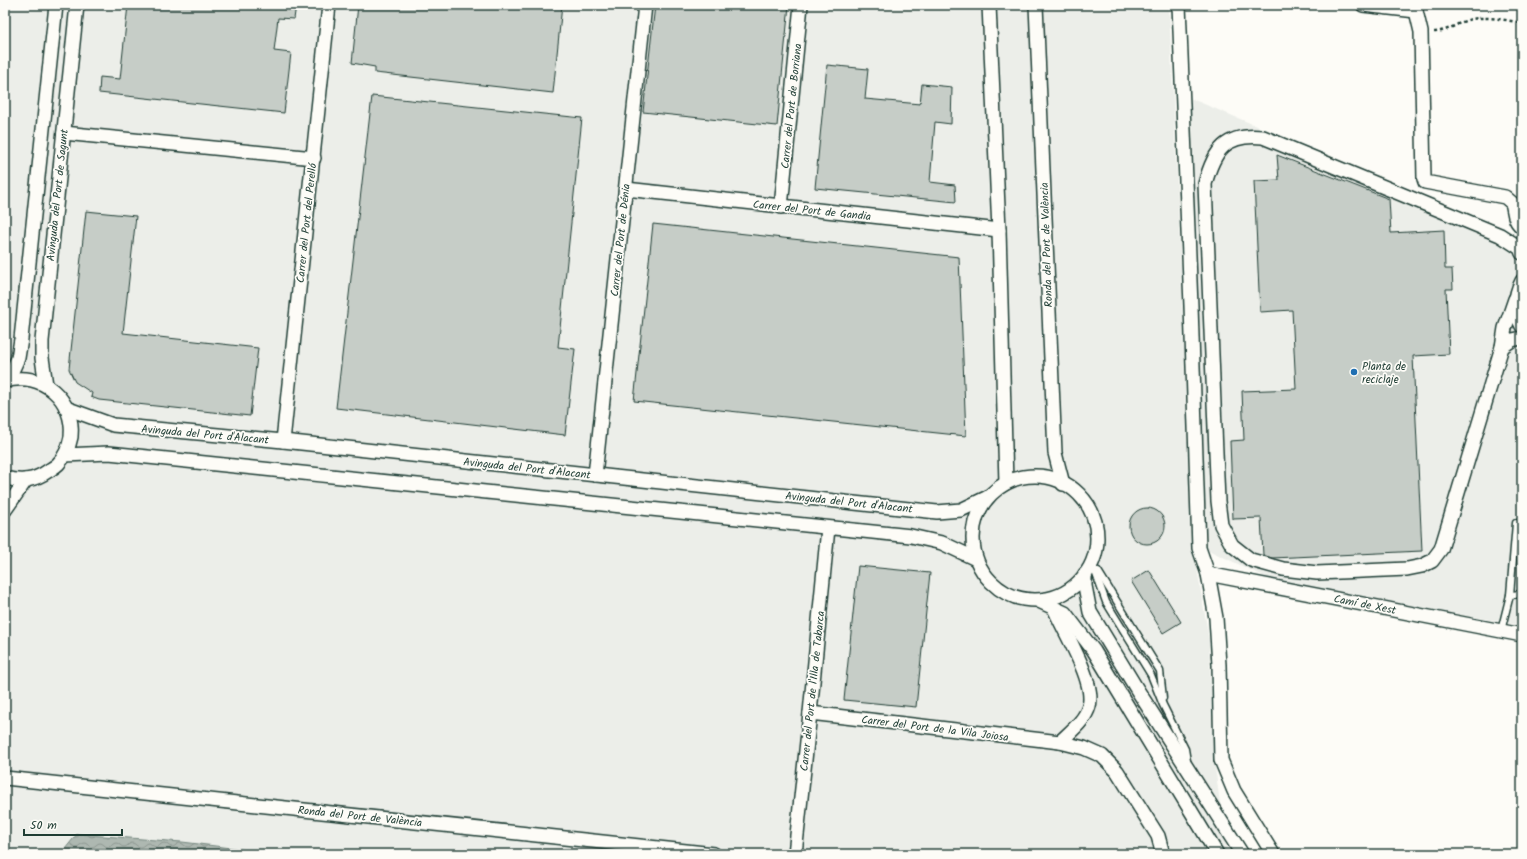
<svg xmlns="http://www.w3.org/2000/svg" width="1527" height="859" viewBox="0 0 1527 859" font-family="Kalam,sans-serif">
<defs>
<pattern id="water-waves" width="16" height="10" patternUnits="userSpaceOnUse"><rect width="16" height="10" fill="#aeb8b1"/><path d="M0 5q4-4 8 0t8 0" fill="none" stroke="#8d9791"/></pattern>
</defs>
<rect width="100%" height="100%" fill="#fdfcf7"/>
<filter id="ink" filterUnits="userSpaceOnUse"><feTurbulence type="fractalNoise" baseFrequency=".025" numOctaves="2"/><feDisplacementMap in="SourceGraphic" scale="8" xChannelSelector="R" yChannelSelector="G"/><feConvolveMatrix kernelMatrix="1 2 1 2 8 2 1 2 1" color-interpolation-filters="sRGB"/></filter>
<g filter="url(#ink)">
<g fill="#eceee9">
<polygon points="5,5 1169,5 1194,550 1209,639 1214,759 1227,854 5,854"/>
<polygon points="1187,97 1522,236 1522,626 1272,580 1206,549"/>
</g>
<polygon fill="url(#water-waves)" stroke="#75877f" points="77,834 182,842 282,854 61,854"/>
<g fill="#c6cdc7" stroke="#1f3d34">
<polygon points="128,5 296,5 294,19 278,18 274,51 291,53 284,113 99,93 100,77 120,79"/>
<polygon points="358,5 562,5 553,93 375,73 375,67 352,63"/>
<polygon points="655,5 789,5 777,126 643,112"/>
<polygon points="827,65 868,69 865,99 920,104 922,84 952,87 951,124 935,122 930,182 955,185 956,202 815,188"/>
<polygon points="372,96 582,118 558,347 575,349 565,435 336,408"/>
<polygon points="1277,155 1389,199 1391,233 1444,230 1445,269 1452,269 1453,289 1446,289 1449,354 1413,356 1422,551 1272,558 1263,555 1261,518 1233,519 1230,441 1244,440 1242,391 1296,389 1292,310 1260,312 1254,181 1279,180"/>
<polygon points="86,211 136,216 123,333 258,348 250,416 99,400 91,397 92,393 75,382 69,369"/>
<polygon points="653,224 959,257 966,436 634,401"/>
<circle cx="1147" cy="526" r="18"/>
<polygon points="858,566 930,573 916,707 844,700"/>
<polygon points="1149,570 1181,622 1163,633 1131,581"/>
</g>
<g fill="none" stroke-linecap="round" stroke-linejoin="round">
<g stroke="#1f3d34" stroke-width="9">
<g id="lane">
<polyline points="1092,563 1106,602 1151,675 1163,705 1185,749 1187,761"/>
<polyline points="1098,571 1160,671 1163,698"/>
<polyline points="1510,595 1522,594"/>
<polyline points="1501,631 1510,595 1516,523"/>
</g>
</g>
<g stroke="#1f3d34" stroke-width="16">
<g id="street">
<polyline points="989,5 999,230 1006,483"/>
<polyline points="1036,5 1055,453 1063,484"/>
<polyline points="1179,5 1191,306 1199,548 1208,574 1216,618 1219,665 1221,760 1234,791 1273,854"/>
<polyline points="1363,5 1416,11 1416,5"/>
<path d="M1416 11 1421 32 1424 179 1425 182 1505 197 1512 203C1515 212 1513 220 1522 227"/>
<polyline points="64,133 314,158"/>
<polyline points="626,189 999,230"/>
<polyline points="781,207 801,5"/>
<path d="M1522 281C1514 296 1513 310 1522 326"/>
<path d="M1515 299 1505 328 1502 347 1441 549 1432 561 1422 566 1407 569 1317 573 1283 569 1251 560 1232 545 1221 525 1218 501 1205 184C1214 150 1226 133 1263 137L1500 235 1520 248 1522 253"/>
<polyline points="1502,347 1512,340 1522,338"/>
<polyline points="8,380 18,358 21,339 56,5"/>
<path d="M5 381C42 370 75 400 71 437 69 447 65 457 58 464 55 467 51 469 48 471 34 481 21 482 5 478"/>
<polyline points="46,385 42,358 42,341 77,5"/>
<polyline points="66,408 113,425 283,441 937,512 961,510 988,497"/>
<polyline points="283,441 329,5"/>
<polyline points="65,455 109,453 911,536 942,543 976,559"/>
<polyline points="595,475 645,5"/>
<circle cx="1035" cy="538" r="62"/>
<polyline points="5,510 26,480"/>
<polyline points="1085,574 1085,586 1090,612 1138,691 1242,854"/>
<polyline points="1208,574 1522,635"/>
<polyline points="1039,601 1065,613 1094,651 1217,854"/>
<path d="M1054 608C1064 632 1096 682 1089 706 1085 721 1070 732 1060 742"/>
<polyline points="810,713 1060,742 1084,748 1102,756 1117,771 1158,836 1163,854"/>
<polyline points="5,778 714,854"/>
<polyline points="795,854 810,713 828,528"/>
</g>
</g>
<path stroke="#1f3d34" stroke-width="2.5" stroke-dasharray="3 3" stroke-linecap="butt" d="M1434 32C1451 31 1457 22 1472 19 1488 16 1506 20 1522 23"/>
<use href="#lane" stroke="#fdfcf7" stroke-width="6"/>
<use href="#street" stroke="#fdfcf7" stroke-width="13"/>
</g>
</g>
<circle fill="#1f6fb2" stroke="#fdfcf7" stroke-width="1.5" cx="1354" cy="372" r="4"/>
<g text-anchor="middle" stroke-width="3.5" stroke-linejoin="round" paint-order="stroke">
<g font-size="11" fill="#1f3d34" stroke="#fdfcf7">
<text transform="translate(791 106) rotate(-84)" y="4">Carrer del Port de Borriana</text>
<text transform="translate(57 195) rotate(-84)" y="4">Avinguda del Port de Sagunt</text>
<text transform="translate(812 210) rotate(6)" y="4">Carrer del Port de Gandia</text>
<text transform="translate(306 223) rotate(-84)" y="4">Carrer del Port del Perelló</text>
<text transform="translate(620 240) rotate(-84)" y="4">Carrer del Port de Dénia</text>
<text transform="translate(1046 245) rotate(-92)" y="4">Ronda del Port de València</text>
<text transform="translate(205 434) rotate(5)" y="4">Avinguda del Port d'Alacant</text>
<text transform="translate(527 468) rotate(6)" y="4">Avinguda del Port d'Alacant</text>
<text transform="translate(849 502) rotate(6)" y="4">Avinguda del Port d'Alacant</text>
<text transform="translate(1365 604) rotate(11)" y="4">Camí de Xest</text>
<text transform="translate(812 691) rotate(-84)" y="4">Carrer del Port de l'Illa de Tabarca</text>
<text transform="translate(935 728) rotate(7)" y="4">Carrer del Port de la Vila Joiosa</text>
<text transform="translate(360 816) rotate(6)" y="4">Ronda del Port de València</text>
</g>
<g font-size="11" fill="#1f3d34" stroke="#fdfcf7" text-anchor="start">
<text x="1362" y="370">Planta de<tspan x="1362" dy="13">reciclaje</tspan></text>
</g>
</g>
<rect width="1527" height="859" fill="none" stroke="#fdfcf7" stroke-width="20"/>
<rect x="10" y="10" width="1507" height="839" fill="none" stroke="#1f3d34" stroke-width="1.5" filter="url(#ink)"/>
<path d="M24 829v6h98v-6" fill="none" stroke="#1f3d34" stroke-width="2"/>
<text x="30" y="829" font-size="12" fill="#1f3d34" stroke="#fdfcf7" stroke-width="3" paint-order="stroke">50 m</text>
</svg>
